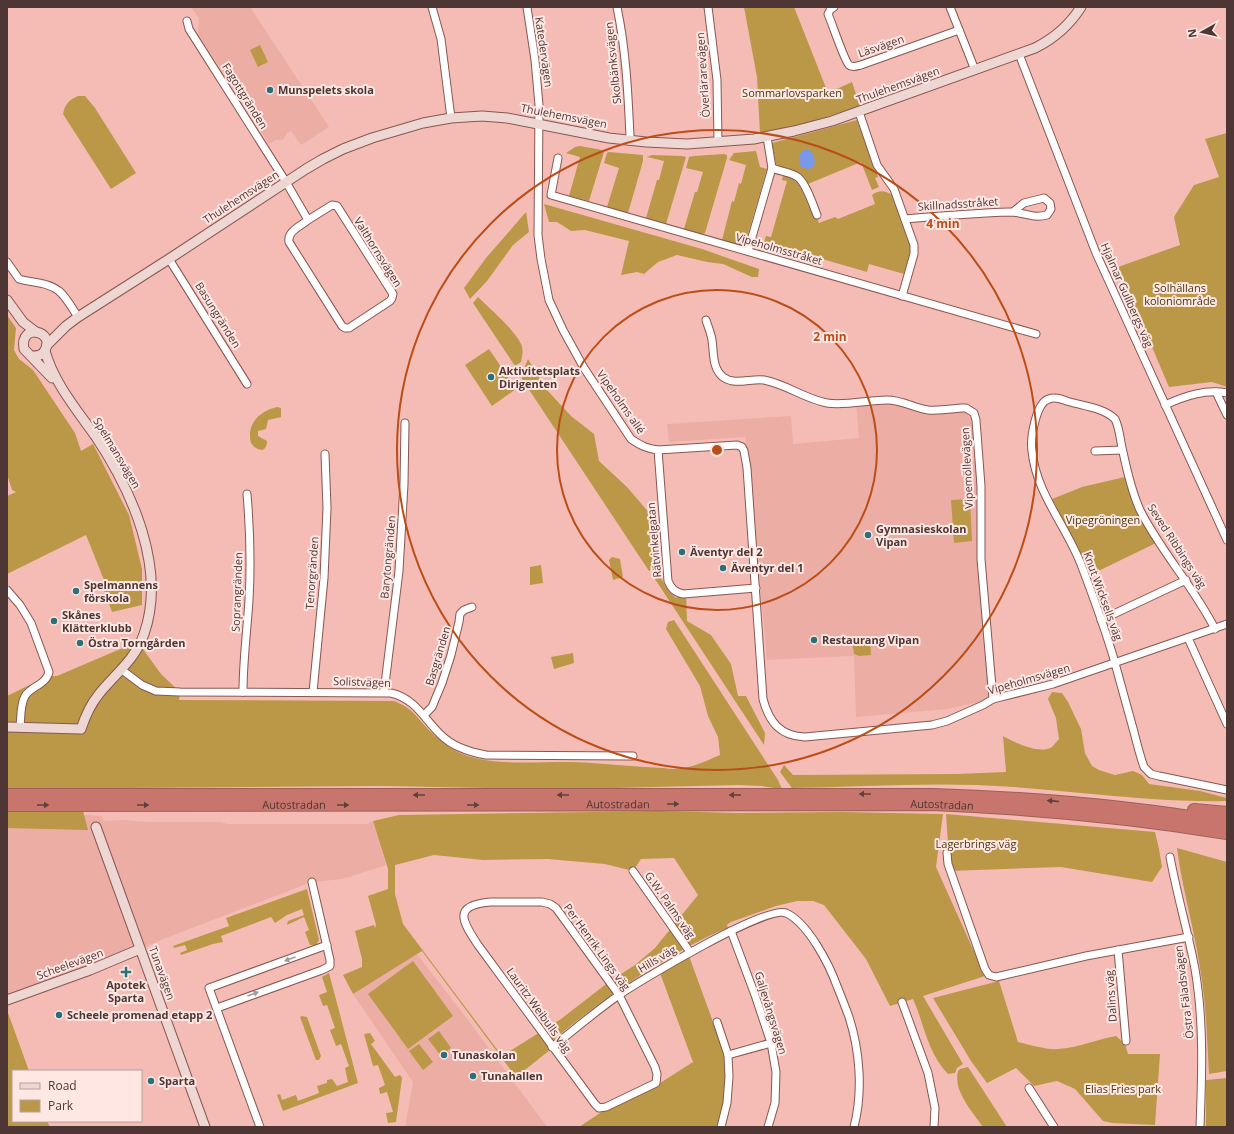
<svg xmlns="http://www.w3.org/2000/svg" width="1234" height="1134" viewBox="0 0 1234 1134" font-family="'Open Sans',sans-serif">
<rect width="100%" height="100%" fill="#f5bcb5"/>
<g fill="#ecada5">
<polygon points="191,7 250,7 329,127 301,145 291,131 287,133 283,140 276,140 269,144 198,34 199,18"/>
<polygon points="888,400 921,408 969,411 969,417 974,420 977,443 971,445 968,450 968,453 972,459 978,461 981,559 993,699 948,709 856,717 854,656 767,660 750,474 745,437 669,442 667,424 791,416 793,444 859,438 856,402"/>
<polygon points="87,815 102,816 104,821 122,820 150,822 221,822 227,824 366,824 373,821 386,865 343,879 312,882 166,938 131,953 7,1000 7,816"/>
<polygon points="417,954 474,1028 547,1127 405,1127 413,1082 353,994"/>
</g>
<g fill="#ba9847" fill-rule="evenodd">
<polygon points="744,7 794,7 828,93 852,82 860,106 792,128 760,134 757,77"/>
<polygon points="260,45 268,62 258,67 250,50"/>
<path d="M78 96H85L95 108 136 173 111 189 63 114C65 104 69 100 78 96Z"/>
<path d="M857 120 878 177 875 178 879 187 872 190 861 162 808 184C802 170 787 171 776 164L772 143Z"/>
<polygon points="1227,133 1227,387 1212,382 1169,387 1118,267 1180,245 1174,217 1194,185 1219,177 1205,139"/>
<polygon points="580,146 602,150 604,152 589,201 569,196 580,157 566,153 575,147"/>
<polygon points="756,151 760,167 767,169 745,244 741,246 722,240 732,201 734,202 739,183 741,184 746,165 729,160 734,153"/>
<polygon points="609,152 643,155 643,161 628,213 607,207 619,168 604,163 607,153"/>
<polygon points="724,154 727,155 727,158 705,233 702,234 684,229 695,192 697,192 703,172 686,168 689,157 694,156"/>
<polygon points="652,155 682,156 686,157 666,224 646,218 657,180 659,180 664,161 647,157"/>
<path d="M783 175 793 178 803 186 819 223 835 217 838 219 875 204 872 195C879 190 884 190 892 195L903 220 911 249 904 274 869 264 867 272 764 242 766 236 771 237 787 181 782 180Z"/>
<polygon points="544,204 702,249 759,269 758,277 752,277 723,264 707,262 677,255 658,262 644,274 637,272 621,275 629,241 585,230 571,231 557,222 549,222"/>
<polygon points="526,212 529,232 513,245 487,281 470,299 464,288 486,258"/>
<path d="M478 297C491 310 513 328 521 344 524 350 522 356 521 362L515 366 473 303Z"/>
<polygon points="7,315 16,328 14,350 19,359 33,370 75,433 81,451 93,444 129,515 142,569 142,605 112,612 101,582 104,580 86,535 7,574 7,496 16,492 12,490 7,474"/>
<polygon points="489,349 516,389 492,406 465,365"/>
<polygon points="528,359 546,389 571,416 594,434 599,461 627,487 651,515 654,534 655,567 649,571 522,379 523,371"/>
<path d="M277 407 281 408V417L268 420 266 429 258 431V436L267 441C267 454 256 451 251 443 250 440 250 436 250 433 251 419 264 410 277 407Z"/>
<polygon points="1125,477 1137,512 1156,543 1090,575 1077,546 1052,499 1082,487"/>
<polygon points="970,499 972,541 954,543 951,500"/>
<polygon points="612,557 620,559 623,577 613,580 609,560"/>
<polygon points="541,565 543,583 530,585 530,567"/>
<polygon points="658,573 669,592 676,598 686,592 687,621 711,635 731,664 738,696 746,696 765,733 764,745 653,576"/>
<path d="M674 620 778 780 782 789 761 786 739 785 614 788H489L381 786 7 789V696L48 676H57L125 647 140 645 161 674 180 692 179 700 394 701C414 709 416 717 430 731 439 740 449 748 460 753 491 767 538 761 572 762 602 763 633 767 663 768 684 772 701 763 720 755L718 737 708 716 700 686 666 629 668 622Z"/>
<polygon points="870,637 871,655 859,656 854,654 852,640"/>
<polygon points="573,653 574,663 554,669 551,657"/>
<path d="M1052 692 1062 693 1068 702 1081 729 1085 753 1092 766 1099 770 1115 775 1133 771 1142 775 1149 784 1200 791 1227 798V801C1143 803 1060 788 976 785 915 783 853 787 792 788L780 772 784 765 793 775 957 774 1006 772 1003 736C1014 742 1039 755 1052 747 1054 745 1057 741 1059 739L1056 718 1048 699Z"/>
<polygon points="7,811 83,811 88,830 7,828"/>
<path d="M658 811 739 813 841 812 943 814 936 867 985 976 923 996 963 1064 957 1068 955 1073 948 1074C927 1052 925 1026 913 999L890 1006 866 959 824 905 813 901H797L776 906 731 922 727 925 728 928C707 936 689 946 670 957 626 982 587 1012 548 1044L550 1050 516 1077 422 951 353 994 343 975 362 967V959L355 931 374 925 375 928 376 925 368 896 388 889V869L373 821 399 815ZM434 855 483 860 548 859 605 864 633 871 641 859 674 858 698 895 655 948 635 965 610 981 561 1019 502 1056 403 924 395 894V865Z"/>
<polygon points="946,814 1155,832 1159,849 1162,867 1152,882 1061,867 950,871"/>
<path d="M1177 848 1227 862V1071L1209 1074C1207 1038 1206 1002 1200 968 1194 927 1182 888 1177 848Z"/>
<polygon points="307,889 319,940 316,945 310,945 305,932 309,930 304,917 287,925 288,921 304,915 302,909 287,915 275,923 271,917 221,936 223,942 213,944 181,955 180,953 187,950 185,945 174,948 173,946 229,926 226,918"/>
<polygon points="689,956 724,1052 726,1075 724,1105 717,1127 579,1127 603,1111 657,1085 693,1062 660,973"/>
<polygon points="413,961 453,1016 408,1049 368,994"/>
<polygon points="329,973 358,1083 283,1111 277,1095 280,1094 282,1100 296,1095 298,1101 319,1093 317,1086 327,1083 327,1080 332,1079 337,1086 348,1082 345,1068 349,1066 341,1044 336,1046 330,1030 335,1028 327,1005 323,1006 319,995 327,992 322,977"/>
<path d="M999 981 1018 1042C1030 1045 1047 1050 1058 1049 1078 1048 1097 1039 1116 1036L1125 1044 1128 1054H1160L1155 1125 1112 1123 1103 1121 1075 1089 1057 1081 1034 1086 1016 1068 987 1083 971 1061 933 998Z"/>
<polygon points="7,1010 29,1071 13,1071 13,1121 47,1121 50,1127 7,1127"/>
<polygon points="302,1016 307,1017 321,1056 319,1060 316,1060 300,1017"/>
<polygon points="439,1031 451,1048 441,1056 428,1039"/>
<polygon points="370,1033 375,1041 371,1044 395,1077 400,1075 402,1078 396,1122 388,1123 386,1113 393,1112 387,1092 380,1094 379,1088 385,1085 378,1065 373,1066 364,1034"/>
<polygon points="419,1044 433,1062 423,1070 409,1051"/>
<path d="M968 1067 1007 1127H983C972 1111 953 1091 958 1071L960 1069Z"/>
<polygon points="1227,1078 1227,1127 1206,1127 1206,1080"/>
</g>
<polygon fill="#7898e9" points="808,149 812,152 815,161 813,168 807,169 800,166 799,155 802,151"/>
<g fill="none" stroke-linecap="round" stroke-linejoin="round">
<g stroke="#885651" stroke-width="9">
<g id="street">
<polyline points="432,7 441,39 451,118"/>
<path d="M527 7 535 60 539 105 538 235 541 259 549 300 563 330 584 368 631 439C640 445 647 449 658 450L737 445 742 447 744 451 747 468 763 699C769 722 780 736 805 737L932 725 947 721 983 705 993 699 1053 684 1227 624"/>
<path d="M617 7C626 50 628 93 630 136L629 141"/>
<polyline points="708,7 717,80 718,142"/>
<path d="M834 7 830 10 828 14C832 23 844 60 849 65 852 68 857 66 861 65L959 30"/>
<polyline points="950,7 975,70"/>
<path d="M187 21 189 29 286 182 308 220C301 226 287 231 289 242L342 326 345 328H349L390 301 392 298 393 294 337 206 332 205 308 220"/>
<polyline points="1019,54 1096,253 1227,540"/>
<polyline points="859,112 877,165 894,189 914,245 914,254 902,296"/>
<polyline points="558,158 551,195 1036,334"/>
<path d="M772 168C779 171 789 172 796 176 805 180 813 205 817 215"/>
<path d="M905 219C940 216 975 213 1010 212 1024 212 1032 219 1047 215L1051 209 1050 203 1044 198 1024 203 1013 212"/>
<polyline points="748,251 772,168 767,137"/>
<polyline points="169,259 247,384"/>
<path d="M7 262 19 279C32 283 48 282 59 291 67 298 72 308 78 317"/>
<path d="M706 320C708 327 711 333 712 340 714 353 712 368 723 377 735 386 751 378 764 380 786 384 805 399 827 403 843 406 870 400 887 400 902 400 914 408 928 410 939 411 951 409 962 408H966L974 413 976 420 981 486V559L993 699"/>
<polyline points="1216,392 1227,415"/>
<path d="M1165 405C1185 396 1205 389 1227 393"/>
<path d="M658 450 668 581C671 588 674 592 683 594L756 588"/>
<polyline points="1095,451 1122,450"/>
<path d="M7 590 20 605 31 623 49 672C46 685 31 686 25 696 20 705 21 718 20 727"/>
<polyline points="1101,620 1186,580"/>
<path d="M1215 629C1194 587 1161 552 1140 510 1132 492 1127 471 1123 452 1120 441 1120 429 1115 419 1104 408 1084 406 1070 402 1063 400 1056 396 1049 399 1036 402 1030 439 1032 451 1036 494 1068 528 1082 567 1093 596 1104 626 1113 656 1120 681 1127 707 1134 732 1137 744 1140 756 1144 767L1151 774 1159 776 1227 790"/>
<polyline points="1188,638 1227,724"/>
<path d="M122 670 142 685 156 691 180 692 391 693C416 699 424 719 441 735 453 747 469 752 486 755L633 756"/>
<path d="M243 692C243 661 247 631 249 600 251 565 250 529 247 494"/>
<polyline points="313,692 324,578 327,508 325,454"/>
<polyline points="384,692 399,571 404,484 405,423"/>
<polyline points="424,715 432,707 442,683 451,655 459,622 460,614 464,610 472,607"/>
<polyline points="947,853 948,864 985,969 989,975 996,977 1086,956 1189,937"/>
<path d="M1170 857C1177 895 1188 932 1195 969 1204 1022 1202 1074 1200 1127"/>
<polyline points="633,871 690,952"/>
<path d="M491 902H542L550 904 556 908 619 995 655 1067 657 1074 656 1083 606 1107 599 1108 595 1104 478 945C462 921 452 905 491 902Z"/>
<polyline points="731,931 755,995 771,1043 776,1072 775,1103 768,1127"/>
<polyline points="1118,950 1126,1041"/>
<polyline points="902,1002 928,1073 935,1108 934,1127"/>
<polyline points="217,1008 322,970 330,966 330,960 312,882"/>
<polyline points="717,1022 728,1055 729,1077 727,1103 721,1127"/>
<path d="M552 1047C575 1029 596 1011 619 995 641 980 766 905 786 913 808 923 829 964 837 986 841 996 845 1006 849 1017 860 1051 863 1092 854 1127"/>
<polyline points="728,1055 771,1043"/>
<polyline points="1029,1088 1054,1127"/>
<polyline points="260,1127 209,988 327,945"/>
</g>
</g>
<g stroke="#885651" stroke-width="11">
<g id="secondary">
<polyline points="7,300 23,322 36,332"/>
<path d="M47 345 66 326 78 317 169 259 306 169 323 159 343 149 372 138 423 123 451 118 482 116 507 118 609 138 646 142 687 144 754 139 794 131 832 121 1035 48C1055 38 1069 26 1081 7"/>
<path d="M31 356C37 356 42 356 45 350 56 331 19 322 24 349L52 378"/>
<path d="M7 727 81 729C85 717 90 705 99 694 115 674 135 660 144 634 167 569 132 491 96 437 77 410 54 383 45 351"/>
<polyline points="96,827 205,1127"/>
<polyline points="7,1000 90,970 140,949"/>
</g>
</g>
<g stroke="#9d6059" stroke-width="14">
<g id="highway">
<path d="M7 795H933C1032 798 1129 806 1227 823"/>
<path id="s1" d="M7 805 932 804C1031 808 1129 817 1227 833"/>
<polyline points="1194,810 1227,813"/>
</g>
</g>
<use href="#street" stroke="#fff" stroke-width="7"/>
<use href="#secondary" stroke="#eed6d3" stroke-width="9"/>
<use href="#highway" stroke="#c8766d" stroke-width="12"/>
</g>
<defs><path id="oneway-solid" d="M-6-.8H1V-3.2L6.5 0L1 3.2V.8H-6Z"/></defs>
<g fill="#5f403c">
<use href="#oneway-solid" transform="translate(865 794) rotate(180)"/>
<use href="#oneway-solid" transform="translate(419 795) rotate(180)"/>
<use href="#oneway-solid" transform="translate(563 795) rotate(180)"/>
<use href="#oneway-solid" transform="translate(735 795) rotate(-180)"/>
<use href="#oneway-solid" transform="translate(1053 801) rotate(-175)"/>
<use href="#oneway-solid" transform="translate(673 804)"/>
<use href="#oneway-solid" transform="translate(43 805)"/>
<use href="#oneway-solid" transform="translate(143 805)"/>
<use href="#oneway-solid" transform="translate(343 805)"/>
<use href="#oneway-solid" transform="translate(473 805)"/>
</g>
<g fill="#a69a99">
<use href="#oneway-solid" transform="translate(290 959) rotate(160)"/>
<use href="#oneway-solid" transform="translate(253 994) rotate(-20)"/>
</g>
<g fill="none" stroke="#ba4e18" stroke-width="2">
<circle cx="717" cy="450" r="160"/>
<circle cx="717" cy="450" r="320"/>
</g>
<g fill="#28717a" stroke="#ffe7e4" stroke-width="1.5">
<circle cx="270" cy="90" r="4"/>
<circle cx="491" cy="377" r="4"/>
<circle cx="868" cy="535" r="4"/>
<circle cx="682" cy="552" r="4"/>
<circle cx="723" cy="568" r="4"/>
<circle cx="76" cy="591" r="4"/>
<circle cx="54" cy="621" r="4"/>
<circle cx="814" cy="640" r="4"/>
<circle cx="80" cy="643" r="4"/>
<path d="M124 966h4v4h4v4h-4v4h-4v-4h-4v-4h4z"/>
<circle cx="59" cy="1015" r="4"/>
<circle cx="444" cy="1055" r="4"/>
<circle cx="473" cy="1076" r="4"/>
<circle cx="151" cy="1081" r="4"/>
</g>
<g text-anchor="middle" stroke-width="4" stroke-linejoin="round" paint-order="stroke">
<g font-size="11" fill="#4d3633" stroke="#ffe7e4">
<text transform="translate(881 46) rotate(-19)" y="4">Läsvägen</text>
<text transform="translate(544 52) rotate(82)" y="4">Katedervägen</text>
<text transform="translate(613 63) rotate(-96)" y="4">Skolbänksvägen</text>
<text transform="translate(703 75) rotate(-94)" y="4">Överlärarevägen</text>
<text transform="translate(898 85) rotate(-20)" y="4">Thulehemsvägen</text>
<text transform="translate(245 96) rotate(58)" y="4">Fagottgränden</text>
<text transform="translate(564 116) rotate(11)" y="4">Thulehemsvägen</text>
<text transform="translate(241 197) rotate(-33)" y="4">Thulehemsvägen</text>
<text transform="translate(958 204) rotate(-4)" y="4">Skillnadsstråket</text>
<text transform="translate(779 249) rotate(16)" y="4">Vipeholmsstråket</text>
<text transform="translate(378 252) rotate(58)" y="4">Valthornsvägen</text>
<text transform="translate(1127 295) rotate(66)" y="4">Hjalmar Gullbergs väg</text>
<text transform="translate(218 315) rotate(58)" y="4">Basungränden</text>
<text transform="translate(621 402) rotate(55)" y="4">Vipeholms allé</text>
<text transform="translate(117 453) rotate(59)" y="4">Spelmansvägen</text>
<text transform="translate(967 468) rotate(-93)" y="4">Vipemöllevägen</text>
<text transform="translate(654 540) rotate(-95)" y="4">Rätvinkelgatan</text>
<text transform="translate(1177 546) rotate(57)" y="4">Seved Ribbings väg</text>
<text transform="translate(388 557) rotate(-85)" y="4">Barytongränden</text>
<text transform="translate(312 573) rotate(-86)" y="4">Tenorgränden</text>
<text transform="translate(237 592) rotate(-88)" y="4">Soprangränden</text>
<text transform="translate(1103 596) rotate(70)" y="4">Knut Wicksells väg</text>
<text transform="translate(438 656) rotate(-73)" y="4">Basgränden</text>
<text transform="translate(1029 679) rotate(-16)" y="4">Vipeholmsvägen</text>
<text transform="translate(362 682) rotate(2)" y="4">Solistvägen</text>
<text dy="4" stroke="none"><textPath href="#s1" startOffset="287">Autostradan</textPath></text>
<text dy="4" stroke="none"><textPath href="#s1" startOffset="611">Autostradan</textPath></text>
<text dy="4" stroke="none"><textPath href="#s1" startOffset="935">Autostradan</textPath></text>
<text transform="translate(670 905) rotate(55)" y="4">G.W. Palms väg</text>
<text transform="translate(597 947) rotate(54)" y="4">Per Henrik Lings väg</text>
<text transform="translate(657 959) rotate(-31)" y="4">Hills väg</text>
<text transform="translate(70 964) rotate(-20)" y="4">Scheelevägen</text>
<text transform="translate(162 973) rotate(70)" y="4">Tunavägen</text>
<text transform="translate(1184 992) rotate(-97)" y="4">Östra Fäladsvägen</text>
<text transform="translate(1111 996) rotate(-94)" y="4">Dalins väg</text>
<text transform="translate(539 1010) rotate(54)" y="4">Lauritz Weibulls väg</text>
<text transform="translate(771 1013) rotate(73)" y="4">Galjevångsvägen</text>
</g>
<g font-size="11" font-weight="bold" fill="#4d3633" stroke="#ffe7e4" text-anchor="start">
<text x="278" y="94">Munspelets skola</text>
<text x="499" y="375">Aktivitetsplats<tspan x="499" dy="13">Dirigenten</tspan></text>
<text x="876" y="533">Gymnasieskolan<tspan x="876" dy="13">Vipan</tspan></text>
<text x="690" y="556">Äventyr del 2</text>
<text x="731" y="572">Äventyr del 1</text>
<text x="84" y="589">Spelmannens<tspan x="84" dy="13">förskola</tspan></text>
<text x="62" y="619">Skånes<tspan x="62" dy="13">Klätterklubb</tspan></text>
<text x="822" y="644">Restaurang Vipan</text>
<text x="88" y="647">Östra Torngården</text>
<text x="126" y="989" text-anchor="middle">Apotek<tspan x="126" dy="13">Sparta</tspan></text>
<text x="67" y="1019">Scheele promenad etapp 2</text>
<text x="452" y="1059">Tunaskolan</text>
<text x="481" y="1080">Tunahallen</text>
<text x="159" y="1085">Sparta</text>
</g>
<g font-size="11" fill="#48380e" stroke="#ffe7e4">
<text x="792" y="97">Sommarlovsparken</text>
<text x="1180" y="292">Solhällans<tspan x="1180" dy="13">koloniområde</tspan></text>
<text x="1103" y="524">Vipegröningen</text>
<text x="976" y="848">Lagerbrings väg</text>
<text x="1123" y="1093">Elias Fries park</text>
</g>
</g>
<circle cx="717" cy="450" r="6" fill="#ba4e18" stroke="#ffe7e4" stroke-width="2"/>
<g font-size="12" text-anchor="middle" font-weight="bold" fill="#ba4e18" stroke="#ffe7e4" stroke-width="4" stroke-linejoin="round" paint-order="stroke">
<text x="943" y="228">4 min</text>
<text x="830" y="341">2 min</text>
</g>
<rect width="1234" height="1134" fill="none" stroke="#4d3633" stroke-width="16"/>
<rect x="12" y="1070" width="130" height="52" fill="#ffe7e4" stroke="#b8a09d"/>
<rect x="20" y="1083" width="20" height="6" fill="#eed6d3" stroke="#b8a09d"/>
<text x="48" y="1090" font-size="12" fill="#4d3633">Road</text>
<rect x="20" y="1100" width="20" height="12" fill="#ba9847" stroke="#b8a09d"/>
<text x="48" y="1110" font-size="12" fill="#4d3633">Park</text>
<g transform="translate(1202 32) rotate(262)" stroke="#ffe7e4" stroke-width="3" paint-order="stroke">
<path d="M0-3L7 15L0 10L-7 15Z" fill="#4d3633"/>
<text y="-6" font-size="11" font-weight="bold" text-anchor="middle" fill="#4d3633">N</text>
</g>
</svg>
